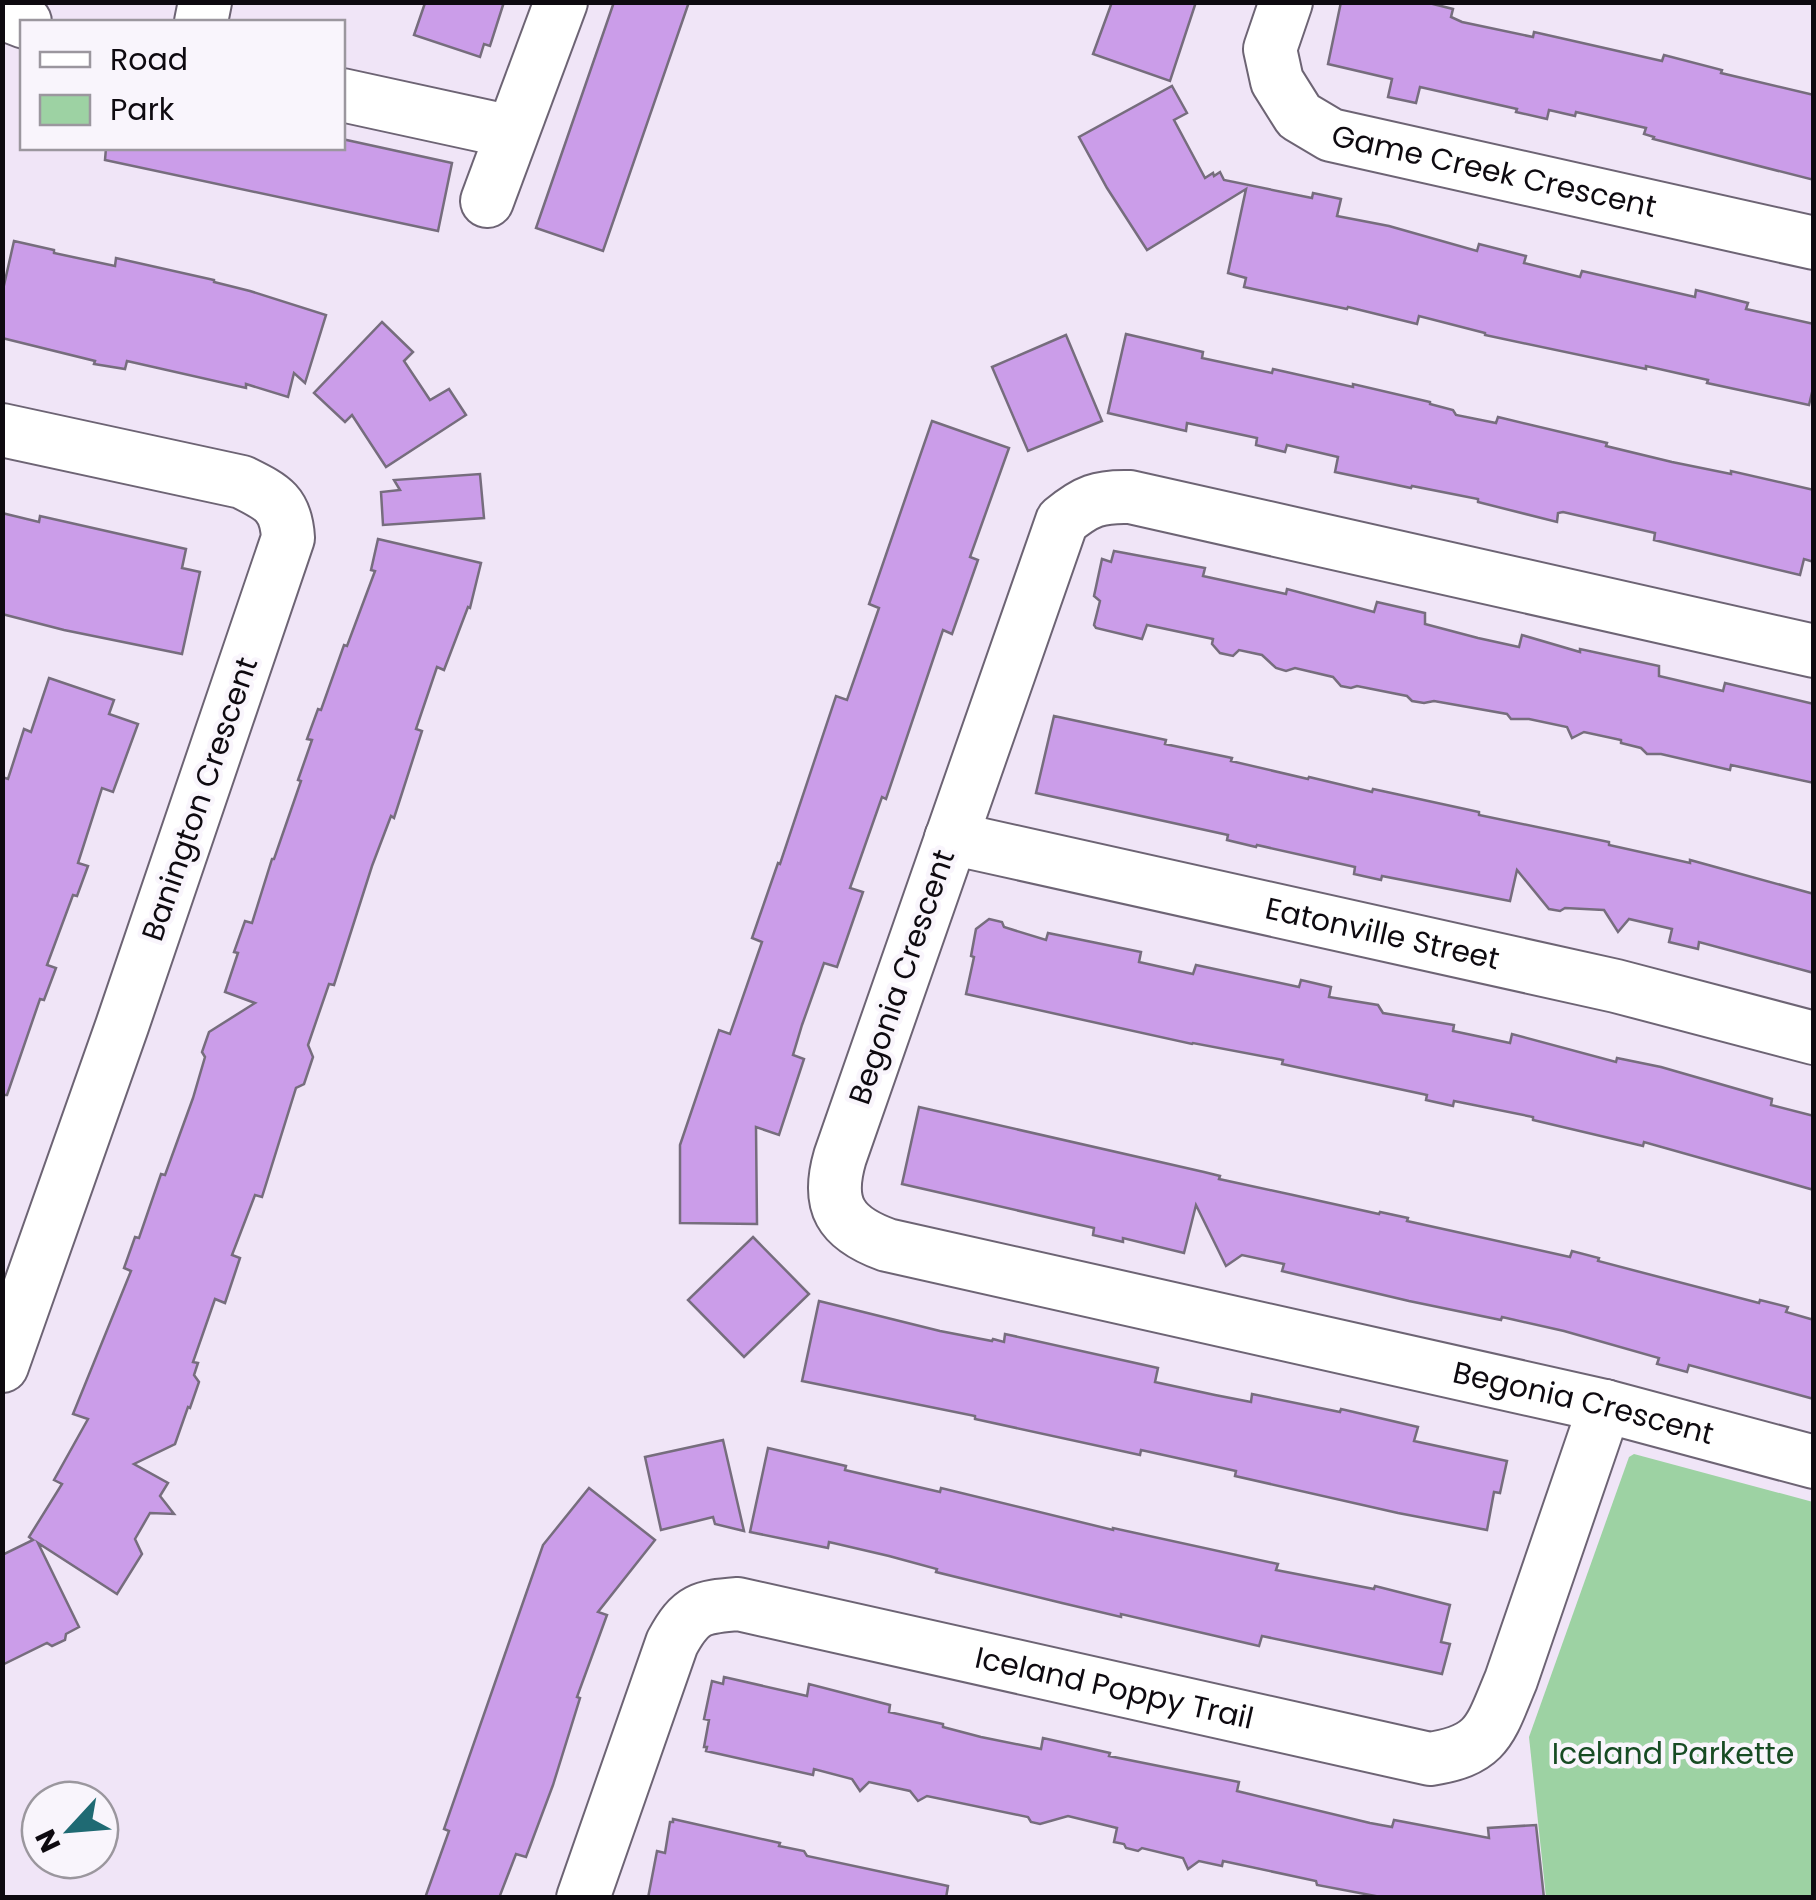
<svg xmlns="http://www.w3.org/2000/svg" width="1816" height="1900" viewBox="0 0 1816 1900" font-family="Poppins,sans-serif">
<rect width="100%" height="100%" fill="#f0e5f7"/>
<polygon fill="#9dd2a3" points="1634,1454 1813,1502 1813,1897 1546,1897 1529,1737 1629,1457"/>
<g fill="#cb9de9" stroke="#766d7d" stroke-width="2.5">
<polygon points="504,2 490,46 484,44 480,57 414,35 425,3"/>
<polygon points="614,2 689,2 603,251 536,228"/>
<polygon points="1112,2 1196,2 1170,81 1093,54"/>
<polygon points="1341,2 1425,2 1453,9 1451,17 1462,22 1533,37 1534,32 1662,61 1664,55 1722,70 1721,73 1814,95 1814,180 1653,139 1654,137 1644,134 1646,128 1576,112 1575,116 1549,110 1547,119 1516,112 1517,109 1420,87 1416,103 1388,97 1392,79 1328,64"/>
<polygon points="1172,86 1187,113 1174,120 1205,178 1213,173 1214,176 1220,172 1224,180 1312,198 1313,193 1341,199 1337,216 1389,226 1477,251 1479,244 1526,256 1524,263 1580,277 1582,271 1695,297 1696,290 1748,303 1746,309 1814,324 1814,384 1809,405 1707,383 1708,380 1646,366 1646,369 1485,335 1485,333 1419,316 1417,324 1348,307 1347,309 1244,287 1246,278 1228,273 1246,189 1147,250 1107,188 1079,137"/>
<polygon points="342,139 452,163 438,231 105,160 106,148 342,148"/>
<polygon points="14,241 54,250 54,253 115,266 116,258 214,280 214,282 250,291 326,315 305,383 294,373 288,397 246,384 246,388 127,361 125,369 94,364 95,361 2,338 2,294"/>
<polygon points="382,322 413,352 404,361 430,400 449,389 466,415 386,467 352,415 345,422 314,393"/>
<polygon points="1126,334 1203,352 1202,358 1272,373 1273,369 1353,387 1353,384 1430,402 1430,404 1453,410 1456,415 1496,423 1498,417 1607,443 1606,446 1672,462 1731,474 1731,471 1814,490 1814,562 1804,559 1800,575 1654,540 1655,533 1563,512 1558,513 1557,522 1478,502 1478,499 1412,486 1411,488 1335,472 1338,457 1287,445 1285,452 1256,445 1257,438 1187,423 1186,431 1108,413"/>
<polygon points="1066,335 1102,421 1028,451 992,367"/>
<polygon points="932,421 1009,448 970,557 978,560 952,634 943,630 886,799 882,797 850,888 863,892 837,967 824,963 802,1025 793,1055 804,1059 779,1135 756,1127 757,1224 680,1223 680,1145 719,1030 730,1034 762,942 752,938 778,863 780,864 836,696 847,700 879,608 869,604"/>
<polygon points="480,474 484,518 383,525 381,492 400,490 394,480"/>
<polygon points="2,513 39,522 40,516 186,549 182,568 200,572 182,654 64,630 2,614"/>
<polygon points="378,539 481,563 470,608 468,607 444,670 437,667 416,729 422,731 394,818 391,816 372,866 334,985 329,984 308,1045 313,1057 304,1084 296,1088 262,1197 255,1195 232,1255 240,1258 225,1303 215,1299 193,1362 198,1363 194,1375 199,1382 190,1408 188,1407 175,1444 134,1464 168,1483 160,1496 174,1514 150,1513 135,1539 142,1554 117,1594 38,1543 79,1627 66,1634 65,1640 52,1646 47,1643 2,1665 2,1555 33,1540 29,1537 62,1484 54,1480 88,1419 73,1414 131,1271 124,1268 135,1237 139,1238 161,1174 165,1175 193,1098 205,1057 202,1052 209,1032 255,1003 225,992 238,953 234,952 245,921 252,923 272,859 274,859 301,781 298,780 312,740 307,739 318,709 321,710 344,645 347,646 375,571 371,570"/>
<polygon points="1114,551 1205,568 1203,576 1286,594 1287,589 1374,612 1377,602 1425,613 1425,624 1478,638 1519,647 1522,635 1580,652 1580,649 1659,666 1659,676 1723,691 1725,683 1814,704 1814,783 1731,765 1730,770 1661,754 1647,754 1641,748 1621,743 1621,740 1584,732 1572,738 1567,727 1529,719 1511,719 1507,714 1434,701 1424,703 1412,701 1407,696 1357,686 1351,688 1341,686 1333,677 1295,668 1286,671 1276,668 1262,655 1239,650 1233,656 1220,653 1212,644 1213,639 1147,625 1142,639 1096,628 1094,625 1100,601 1094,596 1102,559 1111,562"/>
<polygon points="49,678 114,700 109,714 138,724 113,792 102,788 78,863 88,866 77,896 73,895 47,965 56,968 44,1000 40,999 7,1095 2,1095 2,777 8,779 24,729 31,732"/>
<polygon points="1054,716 1166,740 1165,744 1232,758 1231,761 1308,779 1309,777 1372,792 1373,789 1479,812 1479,815 1609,842 1609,845 1690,863 1690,860 1814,894 1814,973 1699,942 1698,949 1669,942 1672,929 1629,919 1618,932 1604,910 1565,908 1560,911 1549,909 1517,870 1510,901 1382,876 1381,880 1354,874 1355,867 1257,845 1256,847 1227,840 1228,835 1036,793"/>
<polygon points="989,919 1002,922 1004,927 1046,940 1048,933 1141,952 1139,962 1193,974 1196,965 1299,987 1301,980 1331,987 1329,997 1378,1005 1383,1013 1454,1025 1453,1031 1510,1043 1512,1034 1616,1062 1617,1058 1661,1067 1772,1099 1771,1105 1814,1116 1814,1190 1644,1142 1643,1146 1533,1120 1533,1117 1454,1101 1453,1106 1426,1100 1427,1095 1282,1064 1283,1060 1193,1043 1192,1044 966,994 974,957 971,956 976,929"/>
<polygon points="919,1107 1204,1172 1220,1176 1219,1179 1293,1195 1379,1214 1380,1212 1408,1218 1407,1221 1570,1257 1572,1251 1599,1258 1598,1261 1759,1303 1760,1300 1788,1307 1786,1312 1814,1320 1814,1399 1689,1365 1687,1372 1657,1364 1659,1358 1564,1331 1502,1317 1501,1320 1409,1301 1282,1271 1284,1264 1242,1255 1226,1266 1196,1205 1184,1253 1123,1238 1123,1242 1093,1235 1094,1228 902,1184"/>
<polygon points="753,1237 809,1294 744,1357 688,1300"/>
<polygon points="819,1301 940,1331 992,1341 993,1339 1004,1342 1005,1334 1158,1368 1155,1382 1215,1395 1251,1402 1252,1394 1340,1412 1341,1409 1418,1427 1414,1441 1507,1461 1500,1493 1494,1492 1487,1530 1398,1513 1235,1476 1236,1471 1141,1450 1140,1455 975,1419 975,1416 802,1381"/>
<polygon points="723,1440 744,1531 715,1524 713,1517 661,1530 645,1457"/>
<polygon points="768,1448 846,1466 845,1470 940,1492 941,1488 1113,1530 1113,1528 1278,1564 1276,1570 1374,1589 1375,1586 1450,1605 1441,1642 1450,1644 1442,1674 1262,1636 1259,1646 1121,1614 1121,1617 1062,1603 936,1572 937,1569 889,1556 829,1542 828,1548 750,1532"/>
<polygon points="589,1488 655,1540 598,1612 607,1615 577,1697 580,1698 553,1785 526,1857 516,1854 499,1898 425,1898 449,1831 444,1829 543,1545"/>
<polygon points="724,1677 807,1696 809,1684 890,1705 889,1712 943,1724 943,1727 981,1737 1041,1749 1043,1738 1110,1753 1109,1756 1239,1782 1237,1791 1370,1823 1392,1827 1394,1820 1489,1838 1488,1828 1536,1825 1544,1898 1386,1898 1317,1885 1316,1881 1223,1861 1222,1866 1199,1861 1188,1869 1183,1858 1142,1848 1138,1851 1126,1848 1124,1844 1114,1842 1117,1828 1068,1816 1040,1824 1031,1822 1028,1817 927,1796 918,1801 910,1791 869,1782 860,1791 852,1779 814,1769 813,1775 706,1751 707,1747 704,1747 709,1720 704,1719 712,1681 723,1684"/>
<polygon points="673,1819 780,1843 779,1846 804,1851 807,1856 948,1886 946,1898 648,1898 657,1851 665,1853 670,1822 673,1822"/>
</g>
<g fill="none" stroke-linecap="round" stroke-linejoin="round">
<g stroke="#6d6474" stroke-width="56">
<g id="minor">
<path id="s1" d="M1286 2 1270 49 1277 81 1299 116 1331 135 1814 243"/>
<polyline points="2,13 25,22"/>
<polyline points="201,22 205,2"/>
<polyline points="342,95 512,132"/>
<polyline points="487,201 561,2"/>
<path d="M2 430 242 482C272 497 286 503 288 538L122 1026 2 1366"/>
<path id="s2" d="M1814 651 1130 497C1099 496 1086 501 1062 521L840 1157C826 1205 840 1228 887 1245L1605 1406 1814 1462"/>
<path id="s3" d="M951 838 1616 986 1814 1038"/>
<path id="s4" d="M583 1898 672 1643C691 1608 701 1607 738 1604L1430 1759C1488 1750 1490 1730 1511 1680L1605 1406"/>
</g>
</g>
<use href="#minor" stroke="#fff" stroke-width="52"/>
</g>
<g text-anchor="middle" stroke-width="9" stroke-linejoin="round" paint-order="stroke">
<g font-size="30" fill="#0e0a10" stroke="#f9f5fc">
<text dy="10" stroke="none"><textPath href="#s1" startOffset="328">Game Creek Crescent</textPath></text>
<text transform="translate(200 799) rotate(-71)" y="10">Banington Crescent</text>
<text dy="10" stroke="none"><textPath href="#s3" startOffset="442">Eatonville Street</textPath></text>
<text transform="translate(902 977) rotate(-71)" y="10">Begonia Crescent</text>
<text dy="10" stroke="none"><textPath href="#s2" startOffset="2278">Begonia Crescent</textPath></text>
<text dy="10" stroke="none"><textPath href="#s4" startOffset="738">Iceland Poppy Trail</textPath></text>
</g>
<g font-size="30" fill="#174c23" stroke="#f9f5fc">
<text x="1673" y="1764">Iceland Parkette</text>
</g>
</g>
<rect width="1816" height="1900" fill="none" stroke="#0e0a10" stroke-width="10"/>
<rect x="20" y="20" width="325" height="130" fill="#f9f5fc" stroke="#9b979e" stroke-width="2.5"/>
<rect x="40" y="52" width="50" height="15" fill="#ffffff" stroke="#9b979e" stroke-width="2.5"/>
<text x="110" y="70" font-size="30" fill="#0e0a10">Road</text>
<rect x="40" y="95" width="50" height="30" fill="#9dd2a3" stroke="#9b979e" stroke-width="2.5"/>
<text x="110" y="120" font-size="30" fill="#0e0a10">Park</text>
<g transform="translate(70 1830) rotate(244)"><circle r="48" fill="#f9f5fc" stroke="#9b979e" stroke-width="2.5"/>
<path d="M0-8L18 38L0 25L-18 38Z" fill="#1f6a73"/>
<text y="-15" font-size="28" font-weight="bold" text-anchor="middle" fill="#0e0a10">N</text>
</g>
</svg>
